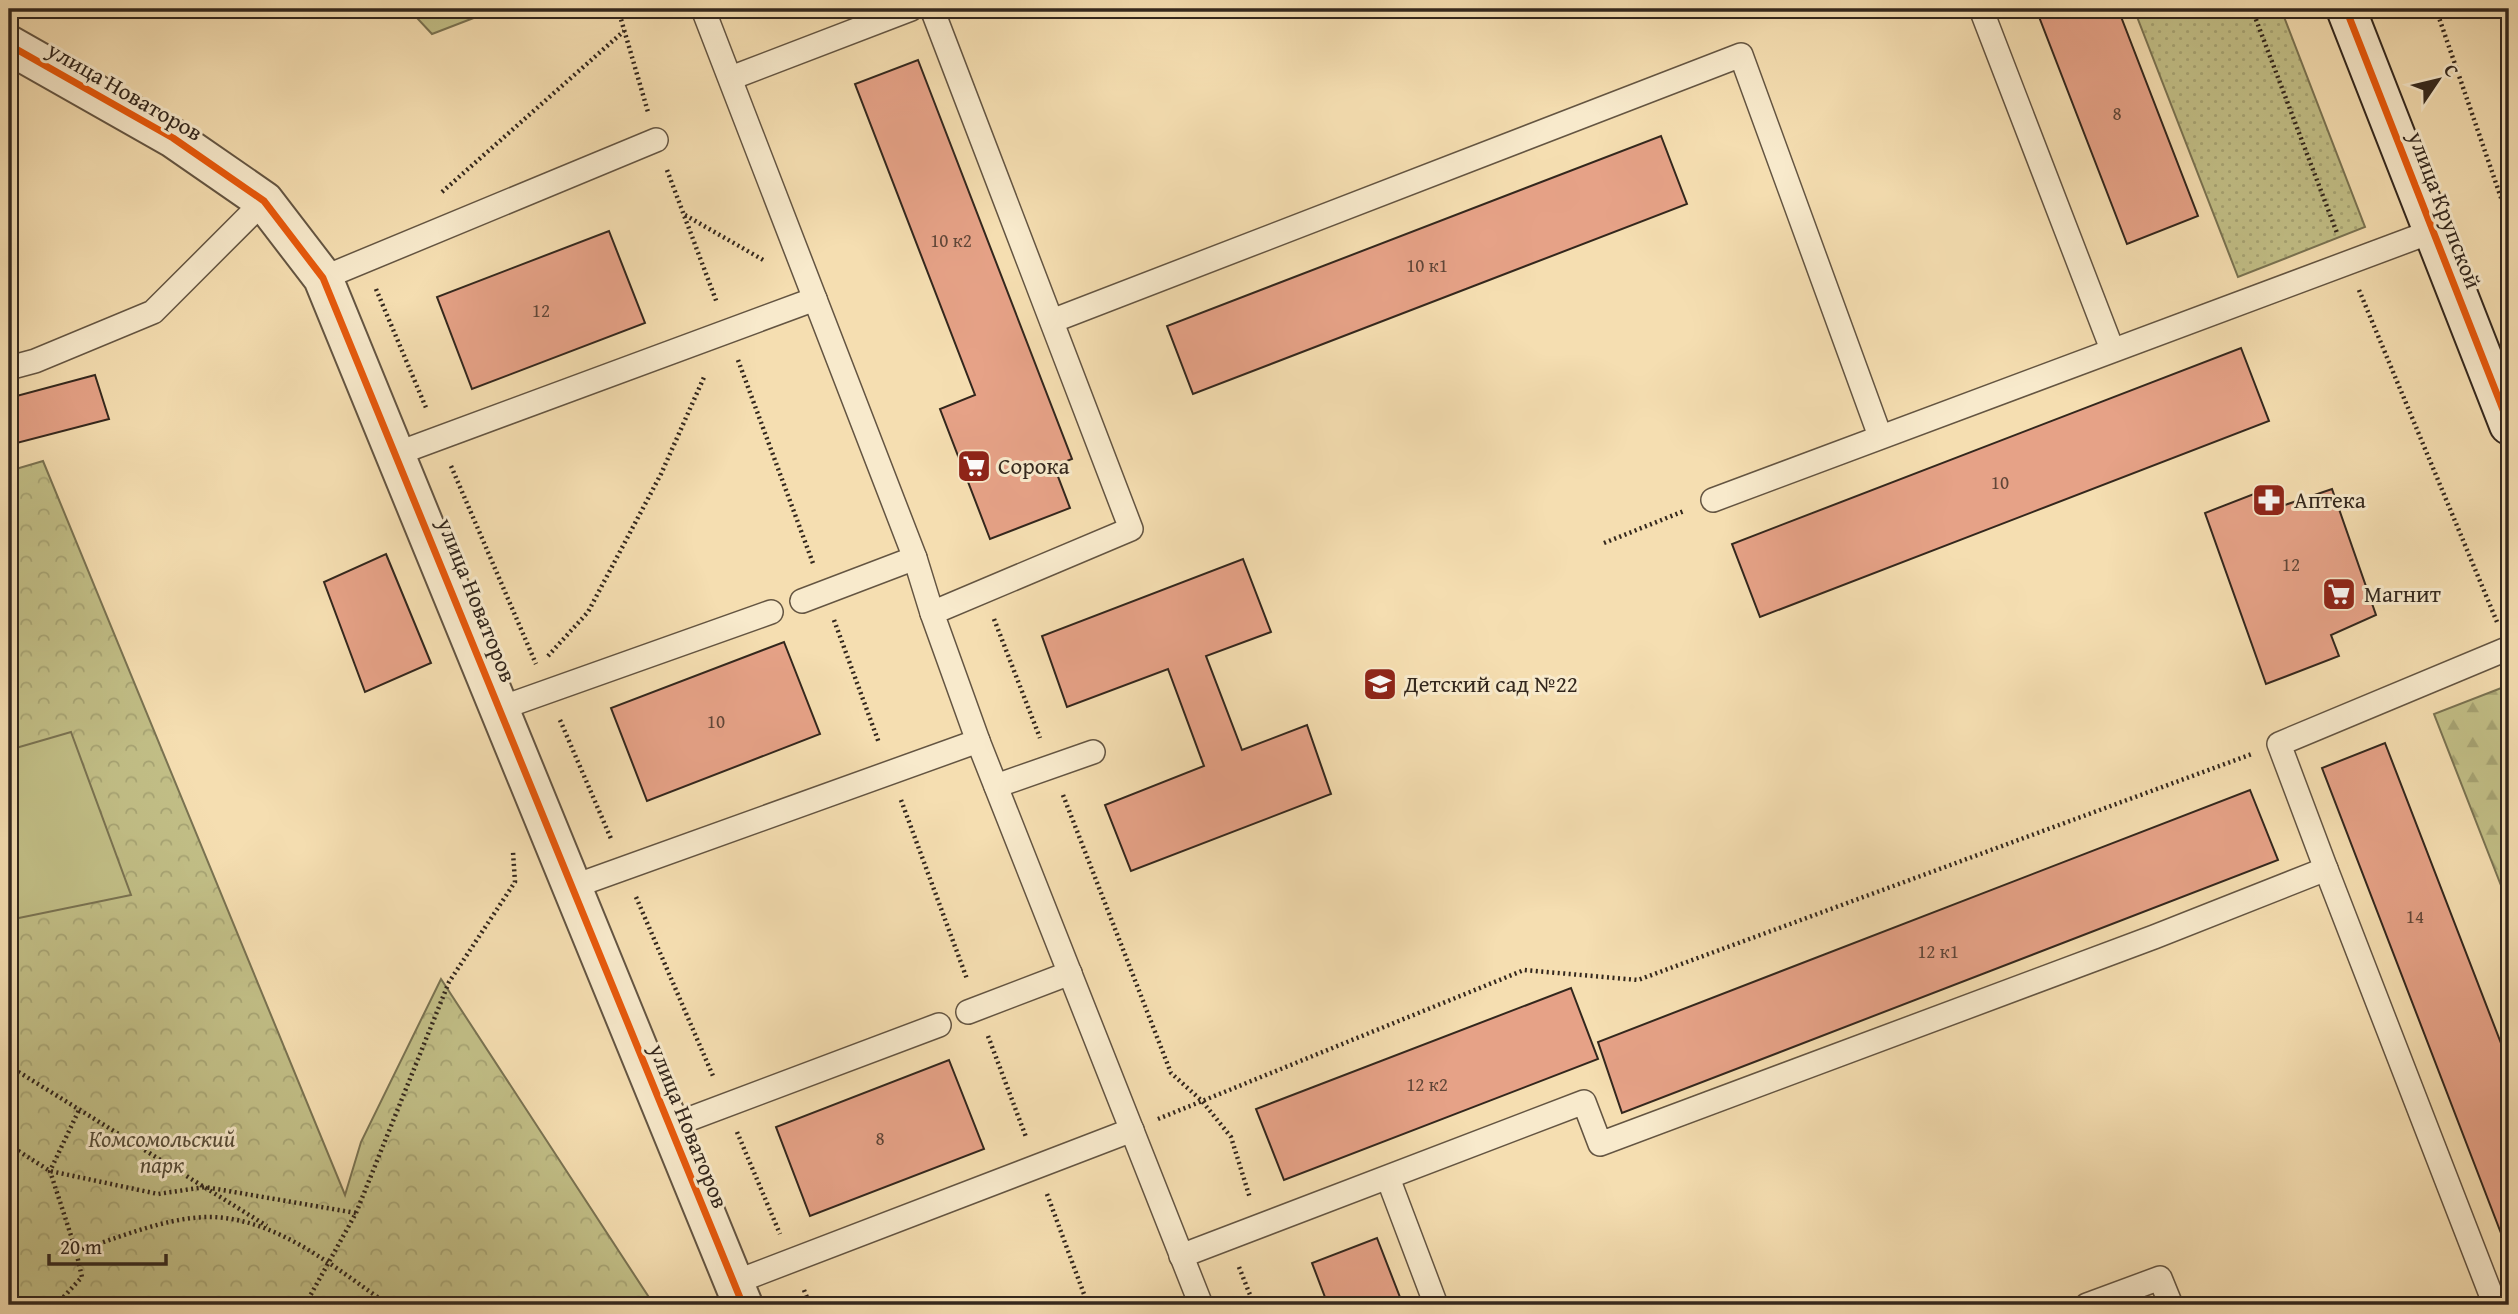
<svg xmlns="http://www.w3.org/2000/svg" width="2518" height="1314" viewBox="0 0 2518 1314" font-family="'Gentium Book Plus',serif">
<defs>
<pattern id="grass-dots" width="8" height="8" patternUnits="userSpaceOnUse" patternTransform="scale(1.75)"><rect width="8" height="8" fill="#c2bf87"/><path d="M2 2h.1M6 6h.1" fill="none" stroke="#a7a474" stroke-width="1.8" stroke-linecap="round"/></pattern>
<pattern id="forest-firs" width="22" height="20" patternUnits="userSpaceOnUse" patternTransform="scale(1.75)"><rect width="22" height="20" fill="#c2bf87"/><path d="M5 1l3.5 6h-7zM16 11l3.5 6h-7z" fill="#a7a474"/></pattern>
<pattern id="park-crowns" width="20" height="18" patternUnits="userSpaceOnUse" patternTransform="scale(1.75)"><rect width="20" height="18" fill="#c2bf87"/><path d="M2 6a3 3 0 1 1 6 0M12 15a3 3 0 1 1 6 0" fill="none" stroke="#a7a474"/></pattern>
</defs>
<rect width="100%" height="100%" fill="#f5deb1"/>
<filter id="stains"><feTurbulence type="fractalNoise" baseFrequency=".00286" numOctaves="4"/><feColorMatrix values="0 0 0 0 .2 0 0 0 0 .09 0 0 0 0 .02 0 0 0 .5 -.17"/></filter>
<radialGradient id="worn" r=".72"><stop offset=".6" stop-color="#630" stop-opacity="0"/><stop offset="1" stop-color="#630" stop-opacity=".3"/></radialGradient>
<polygon fill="url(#grass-dots)" stroke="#7a7352" stroke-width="2" points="2134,9 2281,9 2365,227 2238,277"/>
<polygon fill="url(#forest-firs)" stroke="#7a7352" stroke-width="2" points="2509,685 2509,906 2434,714"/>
<polygon fill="url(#park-crowns)" stroke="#7a7352" stroke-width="2" points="43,461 345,1195 361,1142 441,979 654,1305 9,1305 9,471"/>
<g fill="#c2bf87" stroke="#7a7352" stroke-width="2">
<polygon points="414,9 497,9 432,34 417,18"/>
<polygon points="71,732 131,895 9,920 9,750"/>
</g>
<g fill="#e6a287" stroke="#33271d" stroke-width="2">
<polygon points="2036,9 2118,9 2198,216 2127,244"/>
<polygon points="918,60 1072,459 1054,466 1070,508 990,539 940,409 975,395 855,84"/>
<polygon points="1661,136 1687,204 1193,394 1167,326"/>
<polygon points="609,231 645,323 472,389 437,297"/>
<polygon points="2241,348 2269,421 1760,617 1732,544"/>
<polygon points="95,375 109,419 9,445 9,398"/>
<polygon points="2277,485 2285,505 2332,489 2376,615 2331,635 2339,656 2266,684 2205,513"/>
<polygon points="386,554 431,663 365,692 324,582"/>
<polygon points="1243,559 1271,632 1206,656 1242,750 1307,725 1331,794 1131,871 1105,805 1204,766 1168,669 1067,707 1042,636"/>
<polygon points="784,642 820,734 647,801 611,708"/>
<polygon points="2385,743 2509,1064 2509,1254 2322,768"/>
<polygon points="2250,790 2278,860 1622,1113 1598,1042"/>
<polygon points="1571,988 1598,1059 1284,1180 1256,1109"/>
<polygon points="949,1060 984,1149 810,1216 776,1127"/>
<polygon points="1377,1238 1403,1305 1328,1305 1312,1263"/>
</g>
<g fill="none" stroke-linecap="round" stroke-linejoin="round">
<g stroke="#645542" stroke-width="26">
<g id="lane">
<polyline points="703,9 915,558 932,613"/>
<polyline points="1981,9 2112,349"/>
<polyline points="731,78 911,9"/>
<polyline points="323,278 656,140"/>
<polyline points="1052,321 1741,55 1880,436"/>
<polyline points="9,368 35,361 153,312 264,201"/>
<polyline points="396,454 815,299"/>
<polyline points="1713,500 2433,231"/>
<polyline points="802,601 915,558"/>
<polyline points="501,708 771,612"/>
<polyline points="978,741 1201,1305"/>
<polyline points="996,786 1093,752"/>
<polyline points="2326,869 2495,1305"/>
<polyline points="572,887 978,741 932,613 1131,529 932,9"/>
<polyline points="968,1012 1070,973"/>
<polyline points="668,1127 939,1025"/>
<polyline points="1388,1178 1436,1305"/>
<polyline points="1181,1256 1584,1102 1600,1144 2154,937 2326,869 2279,744 2509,648"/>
<polyline points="733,1283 1132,1130"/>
<polyline points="2087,1305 2160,1278 2171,1305"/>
</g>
</g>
<g stroke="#645542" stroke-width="42">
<polyline id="street" points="9,45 173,138 264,201 323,278 743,1305"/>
</g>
<g stroke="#33271d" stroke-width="42">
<polyline id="secondary" points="2346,9 2509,425"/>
</g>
<g stroke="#33271d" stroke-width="4.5" stroke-dasharray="2 3.5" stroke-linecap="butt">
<polyline points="618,9 648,112"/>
<polyline points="2252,9 2337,233"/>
<polyline points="2436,9 2509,221"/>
<polyline points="667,170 717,303"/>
<polyline points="442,192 624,31"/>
<polyline points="685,215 765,261"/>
<polyline points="376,289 427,410"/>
<polyline points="2359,290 2497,622"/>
<polyline points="738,360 814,566"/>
<polyline points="451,466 536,664"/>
<polyline points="1604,543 1684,511"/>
<polyline points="994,619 1040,738"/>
<polyline points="834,620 879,743"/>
<polyline points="548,656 588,612 661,474 705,375"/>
<polyline points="560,720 612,841"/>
<polyline points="1063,795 1171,1073 1202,1101 1231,1137 1250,1198"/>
<polyline points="901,800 967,979"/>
<polyline points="636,897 713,1076"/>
<polyline points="988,1036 1026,1137"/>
<polyline points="9,1066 267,1226"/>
<polyline points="1158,1119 1524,970 1638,980 2252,754"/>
<polyline points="737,1132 780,1234"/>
<polyline points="9,1145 50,1171 158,1194 205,1187 356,1213 305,1305"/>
<polyline points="1047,1194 1088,1305"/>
<polyline points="356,1213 449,982 515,882 513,852"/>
<polyline points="76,1251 50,1171 79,1110"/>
<polyline points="1239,1267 1254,1305"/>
<polyline points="804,1290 810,1305"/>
<path d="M56 1305 82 1277 76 1251C119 1238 168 1216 213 1217 280 1220 336 1269 389 1305"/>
</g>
<use href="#lane" stroke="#f8eacc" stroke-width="23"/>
<use href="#street" stroke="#f8eacc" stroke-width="38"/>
<use href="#secondary" stroke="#f8eacc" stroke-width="38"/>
<g stroke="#f8eacc" stroke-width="11">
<g id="cycleway">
<polyline points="2346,9 2509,425"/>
<polyline points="9,45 173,138 264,201 323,278 743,1305"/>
</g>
</g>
<use href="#cycleway" stroke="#e8590c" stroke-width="7"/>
</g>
<defs>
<g id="supermarket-square" transform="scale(1.75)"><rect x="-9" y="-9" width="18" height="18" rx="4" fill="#8f2418" stroke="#f8eacc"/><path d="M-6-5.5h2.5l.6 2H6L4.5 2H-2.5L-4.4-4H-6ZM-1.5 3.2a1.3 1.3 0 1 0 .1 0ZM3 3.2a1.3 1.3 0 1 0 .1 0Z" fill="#fff"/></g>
<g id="pharmacy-square" transform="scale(1.75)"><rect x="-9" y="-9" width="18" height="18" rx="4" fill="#8f2418" stroke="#f8eacc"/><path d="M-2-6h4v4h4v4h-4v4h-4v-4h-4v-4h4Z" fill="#fff"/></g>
<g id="school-square" transform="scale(1.75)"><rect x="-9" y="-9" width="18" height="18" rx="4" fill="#8f2418" stroke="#f8eacc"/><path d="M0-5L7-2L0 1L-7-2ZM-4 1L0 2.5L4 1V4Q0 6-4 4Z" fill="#fff"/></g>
</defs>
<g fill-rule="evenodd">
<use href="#supermarket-square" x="974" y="466"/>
<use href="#pharmacy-square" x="2269" y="500"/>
<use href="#supermarket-square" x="2339" y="594"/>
<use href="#school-square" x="1380" y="684"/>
</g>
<g text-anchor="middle" stroke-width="6" stroke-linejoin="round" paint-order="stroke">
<g font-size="19" fill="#604638">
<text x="2117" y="120">8</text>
<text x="951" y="247">10 к2</text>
<text x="1427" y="272">10 к1</text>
<text x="541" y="317">12</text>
<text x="2000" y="489">10</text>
<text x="2291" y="571">12</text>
<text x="716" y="728">10</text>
<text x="2415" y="923">14</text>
<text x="1938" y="958">12 к1</text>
<text x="1427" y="1091">12 к2</text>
<text x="880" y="1145">8</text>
</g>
<g font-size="23" fill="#33271d" stroke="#f8eacc">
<text transform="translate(125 91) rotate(30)" y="8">улица Новаторов</text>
<text transform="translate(2445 210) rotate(69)" y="8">улица Крупской</text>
<text transform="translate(477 600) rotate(68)" y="8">улица Новаторов</text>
<text transform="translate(689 1126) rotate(68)" y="8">улица Новаторов</text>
</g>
<g font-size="23" fill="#33271d" stroke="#f8eacc" text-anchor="start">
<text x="998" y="474">Сорока</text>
<text x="2294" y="508">Аптека</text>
<text x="2364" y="602">Магнит</text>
<text x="1404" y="692">Детский сад №22</text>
</g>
<g font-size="23" font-style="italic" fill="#574d38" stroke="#f8eacc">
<text x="162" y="1147">Комсомольский<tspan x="162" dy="26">парк</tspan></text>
</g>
</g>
<rect width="2518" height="1314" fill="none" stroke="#f5deb1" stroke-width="35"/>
<rect x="10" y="10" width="2497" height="1293" fill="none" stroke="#33271d" stroke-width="3.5"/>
<rect x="18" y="18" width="2483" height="1279" fill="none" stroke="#33271d" stroke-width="2"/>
<g transform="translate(2438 80) rotate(55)" stroke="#f8eacc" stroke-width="5" paint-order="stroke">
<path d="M0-5L12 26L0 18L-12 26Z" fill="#33271d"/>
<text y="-10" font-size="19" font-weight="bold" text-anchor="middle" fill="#33271d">С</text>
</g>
<path d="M49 1254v10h117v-10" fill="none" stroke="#33271d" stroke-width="3.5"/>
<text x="60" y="1254" font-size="21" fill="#33271d" stroke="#f8eacc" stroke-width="5" paint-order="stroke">20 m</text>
<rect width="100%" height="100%" filter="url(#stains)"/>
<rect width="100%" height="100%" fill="url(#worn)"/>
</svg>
